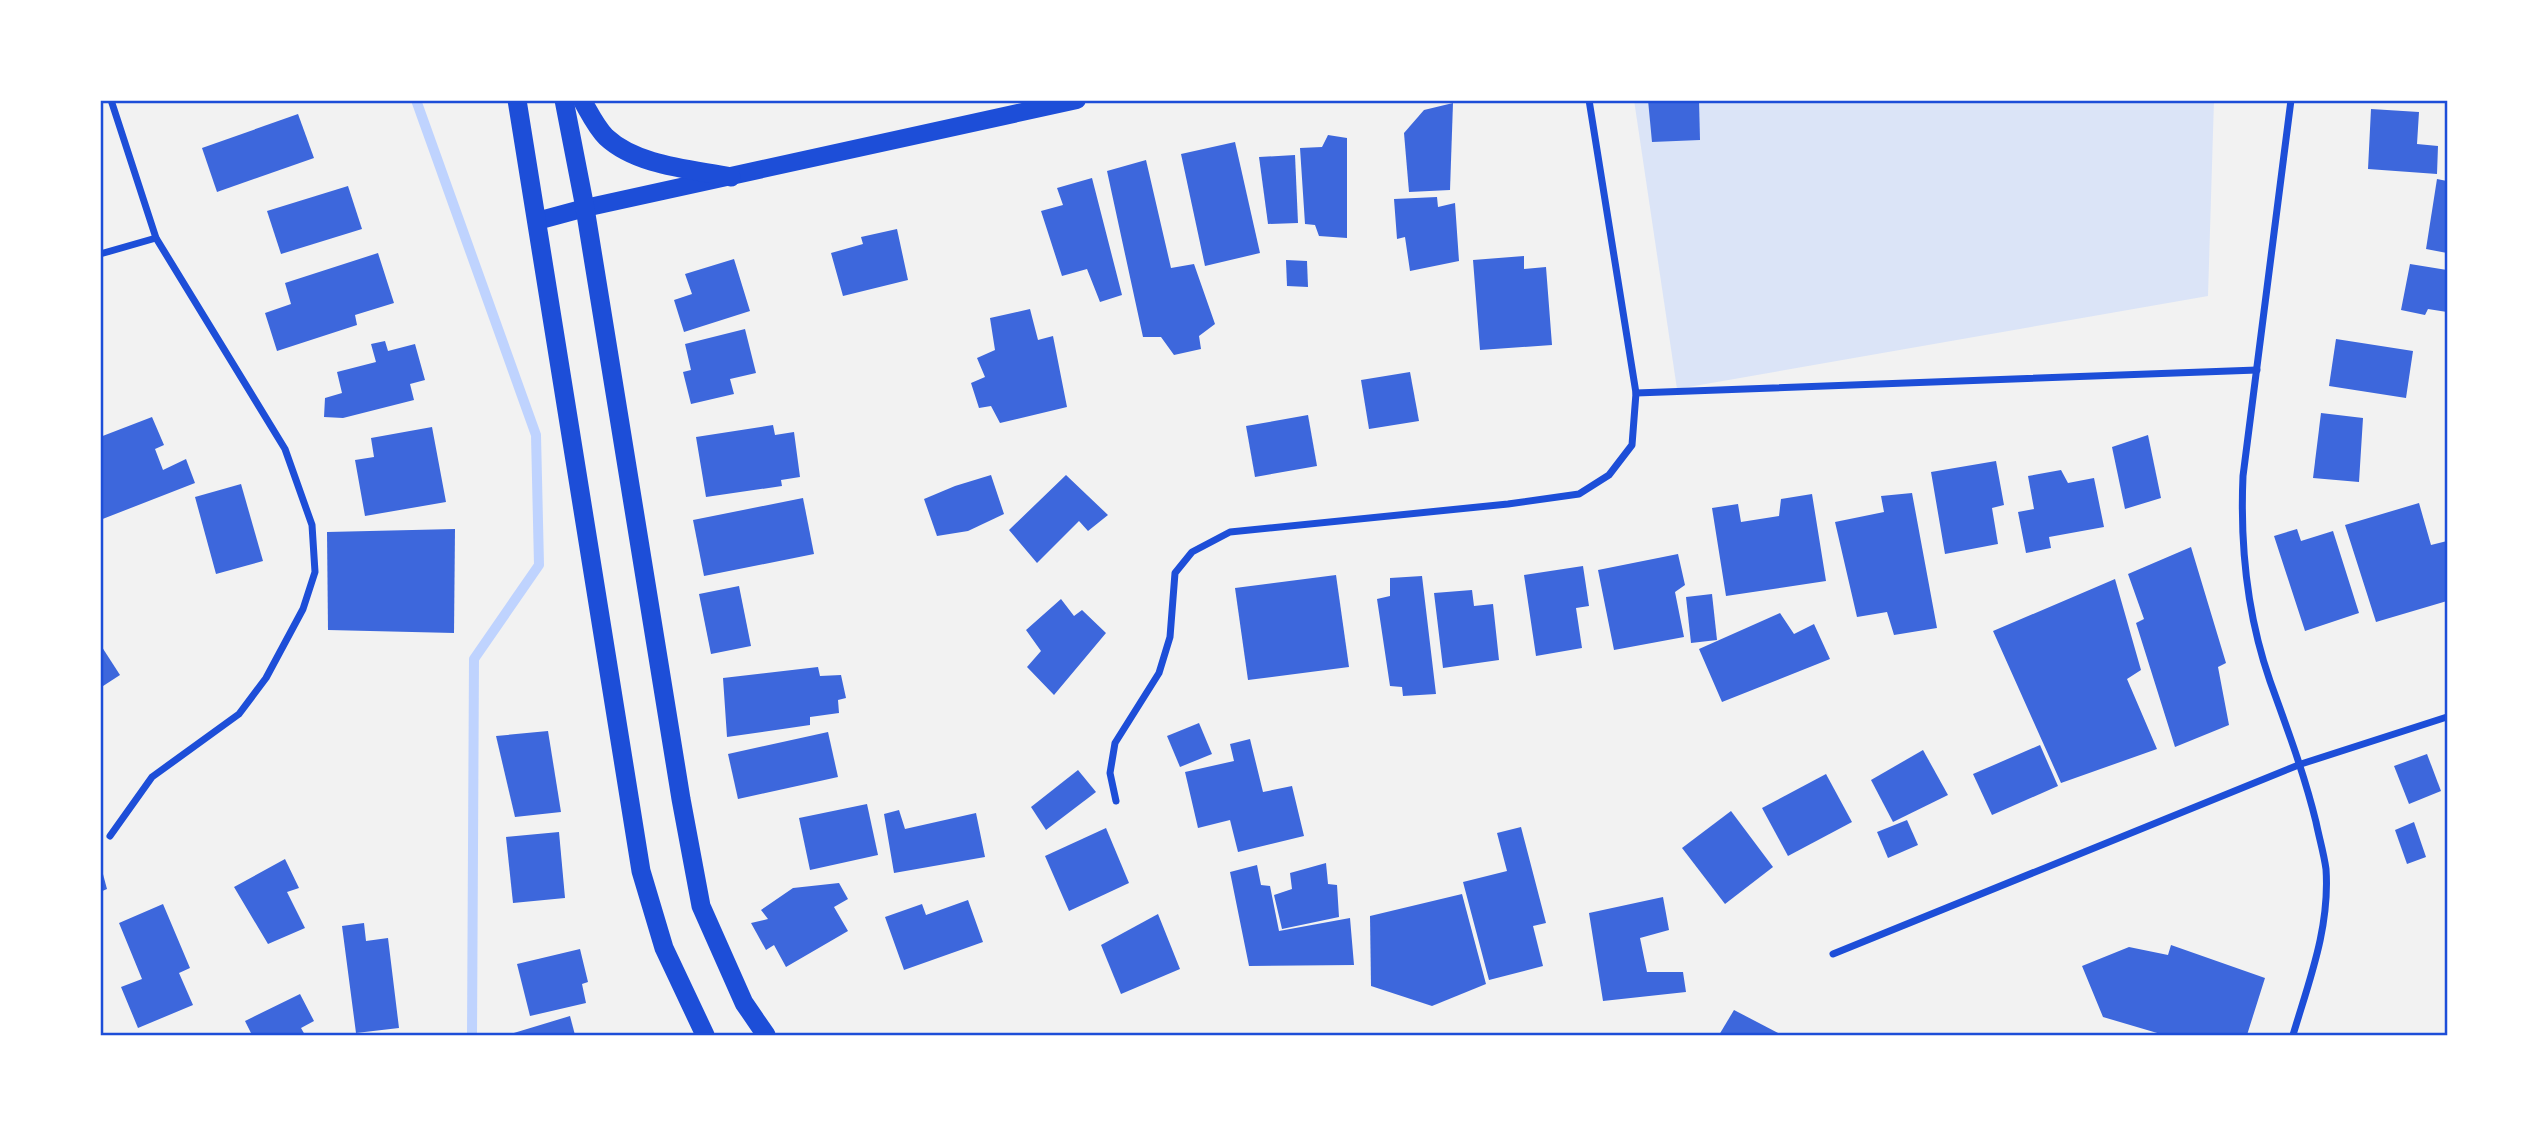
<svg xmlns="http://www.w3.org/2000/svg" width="2547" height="1135" viewBox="0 0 2547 1135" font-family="'Open Sans',sans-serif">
<rect width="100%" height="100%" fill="#f2f2f2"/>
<polygon fill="#dbe4f7" points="1634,100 2214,100 2208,296 1677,389"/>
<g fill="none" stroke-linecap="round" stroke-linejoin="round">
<polyline stroke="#bfd3fe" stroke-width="10" points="416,100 536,435 539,565 474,659 472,1035"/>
</g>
<g fill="#3d67dc">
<polygon points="1648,100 1699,100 1700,140 1652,142"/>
<polygon points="1453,103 1450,190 1409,192 1404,133 1424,110"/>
<polygon points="2371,109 2419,112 2417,144 2438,146 2437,174 2368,169"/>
<polygon points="298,114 314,158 217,192 202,148"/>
<polygon points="1328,135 1347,138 1347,238 1319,236 1315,225 1305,224 1300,148 1322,147"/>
<polygon points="1235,142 1260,253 1205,266 1181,154"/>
<polygon points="1295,155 1298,223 1268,224 1259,157"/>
<polygon points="1146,160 1171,268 1194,264 1215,324 1199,336 1201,349 1174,355 1161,337 1143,337 1107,171"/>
<polygon points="1092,178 1122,295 1100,302 1087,269 1062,276 1041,211 1063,205 1057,188"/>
<polygon points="2437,179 2447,181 2447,253 2426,249"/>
<polygon points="348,186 362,229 281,254 267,211"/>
<polygon points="1437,197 1438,207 1455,203 1459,261 1410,271 1405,237 1397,239 1394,199"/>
<polygon points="897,229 908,280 843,296 831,253 863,244 861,237"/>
<polygon points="378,253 394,303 355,315 357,325 277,351 265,313 291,304 285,283"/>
<polygon points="1524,256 1524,269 1546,267 1552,345 1480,350 1473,260"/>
<polygon points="734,259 750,311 684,332 674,300 692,294 685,274"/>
<polygon points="1286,260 1307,261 1308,287 1287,286"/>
<polygon points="2410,264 2447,270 2447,312 2428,309 2425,315 2401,310"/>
<polygon points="1030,309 1038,340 1053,336 1067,407 1000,423 991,406 979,408 971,383 985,377 977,358 995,350 990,318"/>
<polygon points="745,329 756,373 730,379 734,394 691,404 683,372 691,370 685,344"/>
<polygon points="2336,339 2413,351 2406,398 2329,386"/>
<polygon points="385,341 388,351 415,344 425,380 410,384 414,400 343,418 324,417 325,398 342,393 337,372 376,362 371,344"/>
<polygon points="1410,372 1419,421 1369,429 1361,380"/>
<polygon points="2321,413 2363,418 2359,482 2313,478"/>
<polygon points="1308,415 1317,466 1255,477 1246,426"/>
<polygon points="152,417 164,445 155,449 163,470 186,459 195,483 100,520 100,437"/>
<polygon points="773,425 775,435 794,432 800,477 781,480 782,486 706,497 696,437"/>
<polygon points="432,427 446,502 365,516 355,460 374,457 371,438"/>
<polygon points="2148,435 2161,498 2125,509 2112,447"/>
<polygon points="1996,461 2004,505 1992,508 1998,544 1945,554 1931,472"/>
<polygon points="2061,470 2068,483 2094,478 2104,527 2049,537 2051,548 2026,553 2018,512 2034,509 2028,476"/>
<polygon points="991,475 1004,514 968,531 937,536 924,499 955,486"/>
<polygon points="1066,475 1108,515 1088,531 1079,521 1037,563 1009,530"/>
<polygon points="241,484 263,561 216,574 195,497"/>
<polygon points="1912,493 1937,628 1894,635 1887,612 1857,617 1835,522 1884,512 1881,496"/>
<polygon points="1812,494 1826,581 1726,596 1712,508 1738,504 1741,522 1779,516 1781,499"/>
<polygon points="803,498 814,554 704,576 693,520"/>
<polygon points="2419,503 2431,545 2447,541 2447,601 2376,622 2345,525"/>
<polygon points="455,529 454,633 328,630 327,532"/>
<polygon points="2297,529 2301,541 2333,531 2359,613 2305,631 2274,536"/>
<polygon points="2191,547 2226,663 2218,667 2229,725 2175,747 2136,623 2144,619 2128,574"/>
<polygon points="1678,554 1685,585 1675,592 1684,637 1614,650 1598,570"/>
<polygon points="1583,566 1589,606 1576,608 1582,648 1536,656 1524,575"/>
<polygon points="1336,575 1349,667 1248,680 1235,588"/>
<polygon points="1422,576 1436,694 1403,696 1402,687 1390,686 1377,599 1390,596 1390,578"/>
<polygon points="2115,579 2141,670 2127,679 2157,749 2061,783 1993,631"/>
<polygon points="739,586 751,646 711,654 699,594"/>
<polygon points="1472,590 1474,606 1493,604 1499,660 1443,668 1434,593"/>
<polygon points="1712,594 1717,640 1691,643 1686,597"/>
<polygon points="1061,599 1074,616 1082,610 1106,633 1054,695 1027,667 1041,651 1026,630"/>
<polygon points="1780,613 1794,634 1814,624 1830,659 1722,702 1699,649"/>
<polygon points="100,644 120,675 100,688"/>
<polygon points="818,667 820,676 841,675 846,698 838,700 839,713 810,717 810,725 727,737 723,678"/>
<polygon points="1199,723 1212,754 1180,767 1167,736"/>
<polygon points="548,731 561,812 515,817 496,736"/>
<polygon points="828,732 838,777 738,799 728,754"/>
<polygon points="1250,739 1263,792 1292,786 1304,836 1238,852 1230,820 1198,828 1185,772 1234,761 1230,744"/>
<polygon points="2040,745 2058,786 1992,815 1973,774"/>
<polygon points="1923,750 1948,795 1893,822 1871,780"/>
<polygon points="2427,754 2441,791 2409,804 2394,766"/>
<polygon points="1078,770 1096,792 1046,830 1031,807"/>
<polygon points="1826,774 1852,822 1788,856 1762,808"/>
<polygon points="867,804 878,855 810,870 799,818"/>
<polygon points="899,810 905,829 976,813 985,857 894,873 884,814"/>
<polygon points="1731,811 1773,867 1725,904 1682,848"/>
<polygon points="1907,820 1918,845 1888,858 1877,832"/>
<polygon points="2414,822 2426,857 2407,864 2395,830"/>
<polygon points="1521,827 1546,923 1533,926 1543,966 1489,980 1463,882 1507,871 1497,833"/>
<polygon points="1106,828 1129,883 1069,911 1045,856"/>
<polygon points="559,832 565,898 513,903 506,837"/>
<polygon points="285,859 299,888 287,892 305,928 268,944 234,887"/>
<polygon points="100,863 107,889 100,892"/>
<polygon points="1326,863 1328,884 1337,885 1339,917 1282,929 1274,895 1292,889 1290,873"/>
<polygon points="1257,865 1261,885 1270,886 1279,931 1350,918 1354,965 1249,966 1230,872"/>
<polygon points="839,883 848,899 834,907 848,931 786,967 774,945 766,950 751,923 768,919 761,910 793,888"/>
<polygon points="1462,894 1486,984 1432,1006 1371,986 1370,916"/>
<polygon points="1663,897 1669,930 1640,938 1647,972 1683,972 1686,992 1603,1001 1589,913"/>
<polygon points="968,900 983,942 904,970 885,917 922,904 926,915"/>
<polygon points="163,904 190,968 179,973 193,1005 138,1028 121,987 142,979 119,923"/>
<polygon points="1158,914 1180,969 1121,994 1101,945"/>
<polygon points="364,923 366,941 388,938 399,1028 356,1033 342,926"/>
<polygon points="2171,945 2265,978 2247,1035 2164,1035 2103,1017 2082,966 2129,947 2168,955"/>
<polygon points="580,949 588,982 582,984 586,1003 530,1016 517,964"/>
<polygon points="300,994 314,1021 301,1028 305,1035 252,1035 245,1021"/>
<polygon points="1734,1010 1782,1035 1719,1035"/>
<polygon points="570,1016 575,1035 507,1035"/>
</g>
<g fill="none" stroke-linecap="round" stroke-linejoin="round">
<g stroke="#1d4ed8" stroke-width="7">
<path d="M2291 100 2243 476C2240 545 2247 615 2270 681 2287 728 2304 773 2316 822 2319 837 2324 854 2326 869 2330 928 2309 981 2293 1035"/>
<polyline points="100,254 156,238"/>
<polyline points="1636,393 2257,370"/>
<polyline points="1116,801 1110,773 1115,743 1159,673 1170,637 1175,573 1192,552 1230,532 1508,504 1579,494 1609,475 1632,445 1636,393 1589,100"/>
<polyline points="110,836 152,777 239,714 266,678 303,609 315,572 312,525 285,449 156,238 111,100"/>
<polyline points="1833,954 2301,764 2447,717"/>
</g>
<polyline stroke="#1d4ed8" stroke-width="18" points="537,221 585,208 1077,100"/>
<g stroke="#1d4ed8" stroke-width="19">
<polyline points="517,100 641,871 664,948 705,1035"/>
<polyline points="564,100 585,208 681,799 701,906 744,1003 766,1035"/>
<path d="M582 100C589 112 596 127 606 137 637 166 691 169 731 177"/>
</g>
</g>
<rect width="2547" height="1135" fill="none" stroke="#ffffff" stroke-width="203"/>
<rect x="102" y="102" width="2344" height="932" fill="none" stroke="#1d4ed8" stroke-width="2.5"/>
</svg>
